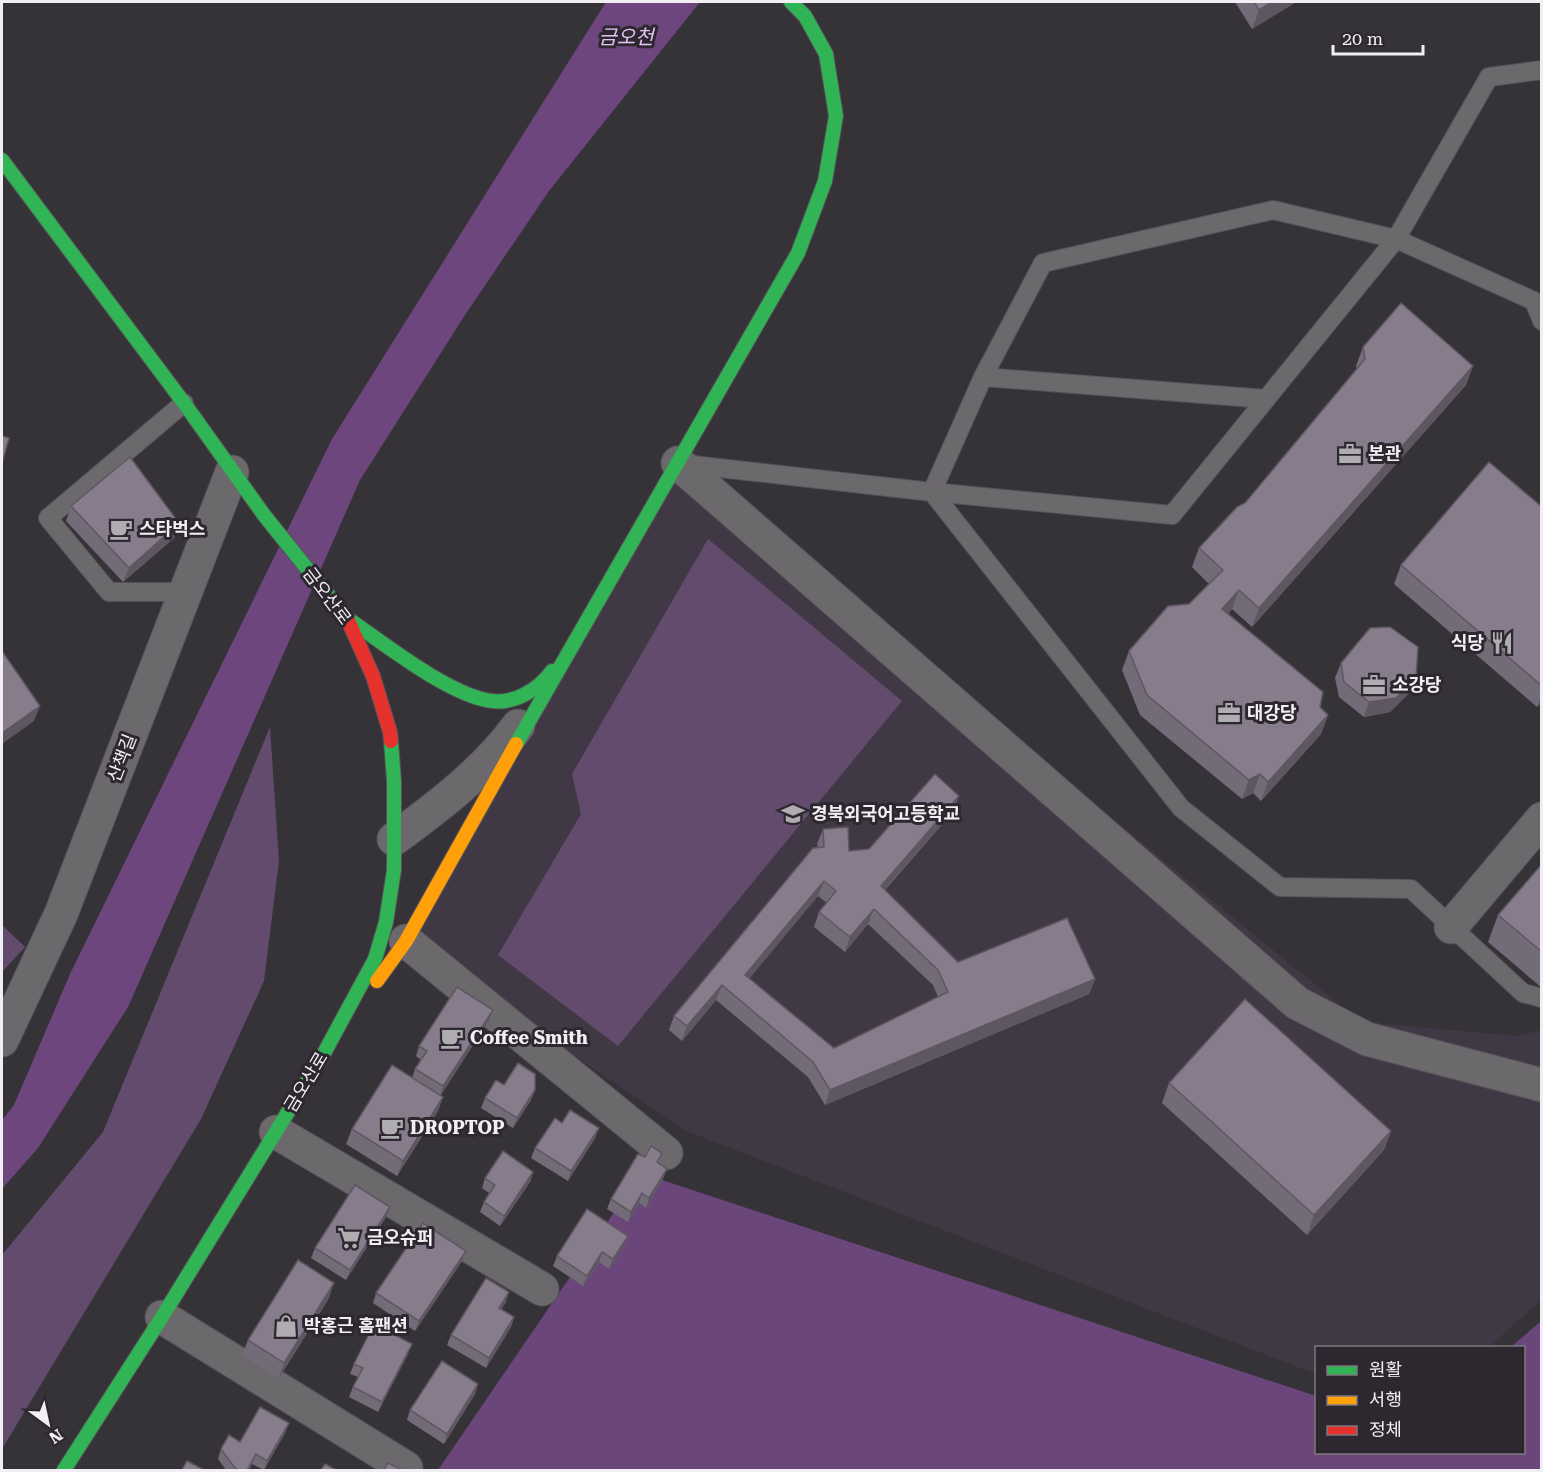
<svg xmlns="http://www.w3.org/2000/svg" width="1543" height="1472" viewBox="0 0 1543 1472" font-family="'Roboto Serif','Noto Sans KR',serif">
<rect width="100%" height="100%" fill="#363338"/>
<polygon fill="#403844" points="678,463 1361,1022 1518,1036 1541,1030 1541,1300 1489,1347 1316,1348 1316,1374 684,1130 406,941"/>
<g fill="#624b6d">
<polygon points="708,539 902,701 618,1046 498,955 581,814 572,774"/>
<polygon points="270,727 279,861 264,981 201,1119 2,1449 2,1255 103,1132"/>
<polygon points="2,925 25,947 2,972"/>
</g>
<polygon fill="#6a467b" points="641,1173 1316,1396 1316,1452 1524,1452 1524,1348 1511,1347 1541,1321 1541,1470 438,1470"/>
<polygon fill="#6c467d" points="606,2 700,2 549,191 465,315 360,480 128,1007 38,1148 2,1189 2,1120 14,1105 70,974 332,439"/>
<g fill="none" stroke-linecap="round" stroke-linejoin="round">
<g stroke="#545256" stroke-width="20">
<g id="lane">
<polyline points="1542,70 1489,77 1396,239 1534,301 1542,321"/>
<polygon points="1273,210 1396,239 1172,515 932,492 983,377 1043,263"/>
<polyline points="983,377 1266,399"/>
<polyline points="184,403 48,518 109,592 186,592"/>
<polyline points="684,464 932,492 1181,808 1280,887 1411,889 1523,993 1542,998"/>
</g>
</g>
<g stroke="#545256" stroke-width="35">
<g id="street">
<polyline points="678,463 1297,1003 1367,1039 1542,1085"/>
<path d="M394 839C439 806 485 771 518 726"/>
<polyline points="1451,927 1542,819"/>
<polyline points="406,941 666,1153"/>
<polyline points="2,1040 61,914 232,472"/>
<polyline points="276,1132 542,1289"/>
<polyline points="162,1317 406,1468"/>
</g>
</g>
<g stroke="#545256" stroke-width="16">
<g id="fast">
<polyline points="2,160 184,403 264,515 341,611"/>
<path d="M347 618C383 643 450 696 492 701 515 704 539 689 552 671"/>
<polyline points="516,744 798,253 825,181 836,116 826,54 805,16 791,2"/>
<polyline points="64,1470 162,1317 323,1055 375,959 386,922 394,870 394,781 391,741"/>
</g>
</g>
<g stroke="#545256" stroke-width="16">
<polyline id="slow" points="377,981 406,941 516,744"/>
</g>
<g stroke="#545256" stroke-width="16">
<polyline id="jam" points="341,611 347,618 373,676 390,732 391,741"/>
</g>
<use href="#lane" stroke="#6c696d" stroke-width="18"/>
<use href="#street" stroke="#6c696d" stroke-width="33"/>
<use href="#fast" stroke="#30b455" stroke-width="14"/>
<use href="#slow" stroke="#ff9f0a" stroke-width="14"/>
<use href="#jam" stroke="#e5322d" stroke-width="14"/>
</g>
<g fill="#736b78" fill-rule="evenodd">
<polygon points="1235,2 1296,2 1252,29"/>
<polygon points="1363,347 1473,366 1466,385 1252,627 1232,609 1228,614 1328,715 1321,734 1261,801 1253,793 1242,799 1140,715 1122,670 1129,651 1189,604 1209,584 1192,567 1199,548 1245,503 1357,369 1356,366"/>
<polygon points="71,506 174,538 123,582 66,521"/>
<polygon points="1542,507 1542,702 1537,707 1394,584 1401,565"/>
<polygon points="1341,663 1416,678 1410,692 1390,712 1364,717 1339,697 1335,678"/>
<path d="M954 811 885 890 958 962 1095 979 1089 994 825 1105 808 1077 716 1000 682 1041 669 1030 674 1016 818 848 817 844 823 829 849 851 869 849ZM818 896 827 903 819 912 814 927 845 952 868 924 933 985 938 997 834 1048 749 978Z"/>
<polygon points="1542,864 1542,988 1488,942 1498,915"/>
<polygon points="489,1020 441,1095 443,1097 438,1111 397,1176 346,1144 352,1129 412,1078 415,1069 421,1060 416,1056 419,1046"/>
<polygon points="1169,1083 1391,1131 1384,1150 1307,1235 1162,1103"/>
<polygon points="504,1085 535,1090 531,1100 513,1128 481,1108 485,1098"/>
<polygon points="599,1128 595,1138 568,1181 531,1158 535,1148"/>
<polygon points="645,1157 658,1163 663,1179 646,1208 639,1203 628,1222 607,1209 611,1199"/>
<polygon points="533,1172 530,1182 500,1226 480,1212 484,1202 489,1193 482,1188 485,1178"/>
<polygon points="386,1217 346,1280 311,1258 315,1248"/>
<polygon points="628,1236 624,1246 609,1269 599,1262 583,1286 553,1266 557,1256"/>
<polygon points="466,1251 462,1261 415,1331 373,1303 376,1293"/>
<polygon points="329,1298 279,1378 242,1355 248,1340"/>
<polygon points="506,1302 501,1309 514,1317 511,1327 486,1368 447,1345 451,1335"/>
<polygon points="408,1354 378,1412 349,1397 353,1387 358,1377 350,1374 354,1364"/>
<polygon points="478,1384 475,1394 444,1444 407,1420 410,1410"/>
<polygon points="289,1423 285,1433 264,1470 252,1464 249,1470 226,1470 218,1459 221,1449"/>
</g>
<g fill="#5e5762">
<polygon points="1272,2 1296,2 1252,29 1259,10"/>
<polygon points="1473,366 1466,385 1252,627 1259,608"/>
<polygon points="179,523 174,538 123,582 129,568"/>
<polygon points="1239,590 1232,609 1215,628 1222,609"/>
<polygon points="1416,678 1410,692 1390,712 1364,717 1369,702"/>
<polygon points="1542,694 1542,702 1537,707"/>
<polygon points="40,706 34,721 2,744 2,733"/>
<polygon points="1328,715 1321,734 1261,801 1268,782"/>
<polygon points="1260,774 1253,793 1242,799 1249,780"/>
<polygon points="959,796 954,811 875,900 881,886"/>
<polygon points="824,881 818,896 740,990 745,975"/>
<polygon points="874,909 868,924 845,952 850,937"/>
<polygon points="1095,979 1089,994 825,1105 830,1090"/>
<polygon points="722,985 716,1000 682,1041 687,1026"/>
<polygon points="493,1010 489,1020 440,1096 443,1086"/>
<polygon points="535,1090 531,1100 513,1128 517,1118"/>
<polygon points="443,1097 438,1111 397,1176 403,1161"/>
<polygon points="599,1128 595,1138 568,1181 571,1171"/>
<polygon points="1391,1131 1384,1150 1307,1235 1314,1215"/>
<polygon points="667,1169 663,1179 646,1208 649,1198"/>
<polygon points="533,1172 530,1182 500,1226 504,1216"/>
<polygon points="642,1193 639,1203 628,1222 631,1212"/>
<polygon points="390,1207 386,1217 346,1280 350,1270"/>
<polygon points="628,1236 624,1246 609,1269 613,1259"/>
<polygon points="466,1251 462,1261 415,1331 419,1321"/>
<polygon points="602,1252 599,1262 583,1286 587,1276"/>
<polygon points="334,1283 329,1298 279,1378 284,1363"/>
<polygon points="509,1292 506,1302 496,1318 499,1308"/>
<polygon points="514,1317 511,1327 486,1368 489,1358"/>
<polygon points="412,1344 408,1354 378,1412 382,1402"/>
<polygon points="478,1384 475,1394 444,1444 447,1434"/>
<polygon points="289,1423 285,1433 264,1470 267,1461"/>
<polygon points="256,1454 249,1470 247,1470"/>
</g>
<g fill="#867c8c" stroke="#5e5762" stroke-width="1.5" fill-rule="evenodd">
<polygon points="1254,2 1272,2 1259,10"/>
<polygon points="1401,303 1473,366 1259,608 1239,590 1222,609 1323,692 1320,707 1328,715 1268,782 1260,774 1249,780 1147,695 1129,651 1168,606 1189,604 1223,570 1199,548 1237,507 1245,503 1365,359 1363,347"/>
<polygon points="2,436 9,438 2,463"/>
<polygon points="130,457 179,523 129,568 71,506"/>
<polygon points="1489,462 1542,507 1542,686 1401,565"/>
<polygon points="1390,627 1418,647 1416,678 1396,698 1369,702 1344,682 1341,663 1370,628"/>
<polygon points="2,651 40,706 2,733"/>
<path d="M935 774 959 796 881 886 958 962 1067 918 1095 979 830 1090 813 1062 722 985 687 1026 674 1016 813 848 824 847 823 829 848 827 849 851 869 849ZM824 881 836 891 819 912 850 937 874 909 938 970 948 992 834 1048 745 975Z"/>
<polygon points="1542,864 1542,952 1498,915"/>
<polygon points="457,987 493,1010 443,1086 415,1069 427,1051 419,1046"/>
<polygon points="1245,999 1391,1131 1314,1215 1169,1083"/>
<polygon points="518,1063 535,1074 535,1090 517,1118 485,1098 496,1080 504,1085"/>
<polygon points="392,1065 443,1097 403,1161 352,1129"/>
<polygon points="570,1110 599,1128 571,1171 535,1148 555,1118 562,1123"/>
<polygon points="651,1146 662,1153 657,1162 667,1169 649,1198 642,1193 631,1212 611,1199 638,1154 645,1157"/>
<polygon points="503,1151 533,1172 504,1216 484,1202 495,1185 485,1178"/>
<polygon points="355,1185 390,1207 350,1270 315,1248"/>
<polygon points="587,1209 628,1236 613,1259 602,1252 587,1276 557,1256"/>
<polygon points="423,1223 466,1251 419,1321 376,1293"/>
<polygon points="298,1260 334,1283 284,1363 248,1340"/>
<polygon points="486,1278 509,1292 499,1308 514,1317 489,1358 451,1335"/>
<polygon points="374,1324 412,1344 382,1402 353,1387 363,1368 354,1364"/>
<polygon points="442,1361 478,1384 447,1434 410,1410"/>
<polygon points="260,1407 289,1423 267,1461 256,1454 247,1470 239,1470 235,1468 221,1449 229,1435 240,1442"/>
<polygon points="187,1461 204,1470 182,1470"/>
<polygon points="388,1463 402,1470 384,1470"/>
<polygon points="325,1464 336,1470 321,1470"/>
</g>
<defs>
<g id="office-bare" transform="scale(1.8)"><path d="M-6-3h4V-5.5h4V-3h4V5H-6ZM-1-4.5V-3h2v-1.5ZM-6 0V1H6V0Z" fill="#b0adb2" stroke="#2d282f" stroke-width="2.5" paint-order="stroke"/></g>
<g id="cafe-bare" transform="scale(1.8)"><path d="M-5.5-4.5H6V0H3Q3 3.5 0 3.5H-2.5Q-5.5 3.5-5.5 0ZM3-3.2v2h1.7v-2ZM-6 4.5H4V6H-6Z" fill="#b0adb2" stroke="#2d282f" stroke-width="2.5" paint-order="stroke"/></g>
<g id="restaurant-bare" transform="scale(1.8)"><path d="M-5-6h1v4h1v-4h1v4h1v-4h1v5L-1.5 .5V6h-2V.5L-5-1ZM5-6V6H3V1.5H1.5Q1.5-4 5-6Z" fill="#b0adb2" stroke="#2d282f" stroke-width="2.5" paint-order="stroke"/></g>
<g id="school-bare" transform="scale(1.8)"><path d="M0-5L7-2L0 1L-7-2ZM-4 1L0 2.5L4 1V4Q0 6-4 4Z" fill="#b0adb2" stroke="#2d282f" stroke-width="2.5" paint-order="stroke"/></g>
<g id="supermarket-bare" transform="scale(1.8)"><path d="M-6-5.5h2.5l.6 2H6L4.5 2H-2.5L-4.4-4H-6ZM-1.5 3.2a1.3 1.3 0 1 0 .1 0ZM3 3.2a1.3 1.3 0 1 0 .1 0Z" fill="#b0adb2" stroke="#2d282f" stroke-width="2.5" paint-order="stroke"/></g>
<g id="shop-bare" transform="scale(1.8)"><path d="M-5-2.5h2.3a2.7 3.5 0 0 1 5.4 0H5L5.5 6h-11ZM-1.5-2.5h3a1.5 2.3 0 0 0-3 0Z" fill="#b0adb2" stroke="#2d282f" stroke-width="2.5" paint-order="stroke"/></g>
</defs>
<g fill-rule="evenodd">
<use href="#office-bare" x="1350" y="454"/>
<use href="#cafe-bare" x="121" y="529"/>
<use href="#restaurant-bare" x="1502" y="643"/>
<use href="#office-bare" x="1374" y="685"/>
<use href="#office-bare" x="1229" y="713"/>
<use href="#school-bare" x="793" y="814"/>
<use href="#cafe-bare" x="452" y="1038"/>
<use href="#cafe-bare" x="392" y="1128"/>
<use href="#supermarket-bare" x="349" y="1238"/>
<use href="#shop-bare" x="286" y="1326"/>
</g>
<g text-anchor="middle" stroke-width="6" stroke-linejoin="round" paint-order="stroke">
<g font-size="18" font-weight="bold" fill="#f2eff4" stroke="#2d282f" text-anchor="start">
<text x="1368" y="460">본관</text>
<text x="139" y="535">스타벅스</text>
<text x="1484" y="649" text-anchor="end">식당</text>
<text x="1392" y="691">소강당</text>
<text x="1247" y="719">대강당</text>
<text x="811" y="820">경북외국어고등학교</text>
<text x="470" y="1044">Coffee Smith</text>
<text x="410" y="1134">DROPTOP</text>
<text x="367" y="1244">금오슈퍼</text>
<text x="304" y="1332">박홍근 홈팬션</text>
</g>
<g font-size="18" fill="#f2eff4" stroke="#2d282f">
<text transform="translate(327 596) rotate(53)" y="6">금오산로</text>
<text transform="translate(122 758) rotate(-69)" y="6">산책길</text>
<text transform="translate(306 1082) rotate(-59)" y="6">금오산로</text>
</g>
<g font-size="20" font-style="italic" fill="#e3c0f4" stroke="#2d282f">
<text x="626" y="44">금오천</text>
</g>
</g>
<rect width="1543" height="1472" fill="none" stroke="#f2eff4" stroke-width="6"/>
<rect x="1315" y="1346" width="210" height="108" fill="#2d282f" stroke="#7c787e" stroke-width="1.5"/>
<rect x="1327" y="1366" width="30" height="9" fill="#30b455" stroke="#7c787e" stroke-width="1.5"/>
<text x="1369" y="1376" font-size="18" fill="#f2eff4">원활</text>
<rect x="1327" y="1396" width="30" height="9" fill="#ff9f0a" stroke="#7c787e" stroke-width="1.5"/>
<text x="1369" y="1406" font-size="18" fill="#f2eff4">서행</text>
<rect x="1327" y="1426" width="30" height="9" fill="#e5322d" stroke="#7c787e" stroke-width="1.5"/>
<text x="1369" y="1436" font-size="18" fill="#f2eff4">정체</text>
<g transform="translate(48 1424) rotate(147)" stroke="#2d282f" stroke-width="4.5" paint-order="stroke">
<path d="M0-4.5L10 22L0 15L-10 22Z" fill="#f2eff4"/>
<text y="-9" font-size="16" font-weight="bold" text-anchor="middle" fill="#f2eff4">N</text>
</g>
<path d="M1333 45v9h90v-9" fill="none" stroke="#f2eff4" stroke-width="3"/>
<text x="1342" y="45" font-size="18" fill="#f2eff4" stroke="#2d282f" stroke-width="4.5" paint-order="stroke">20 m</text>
</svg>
